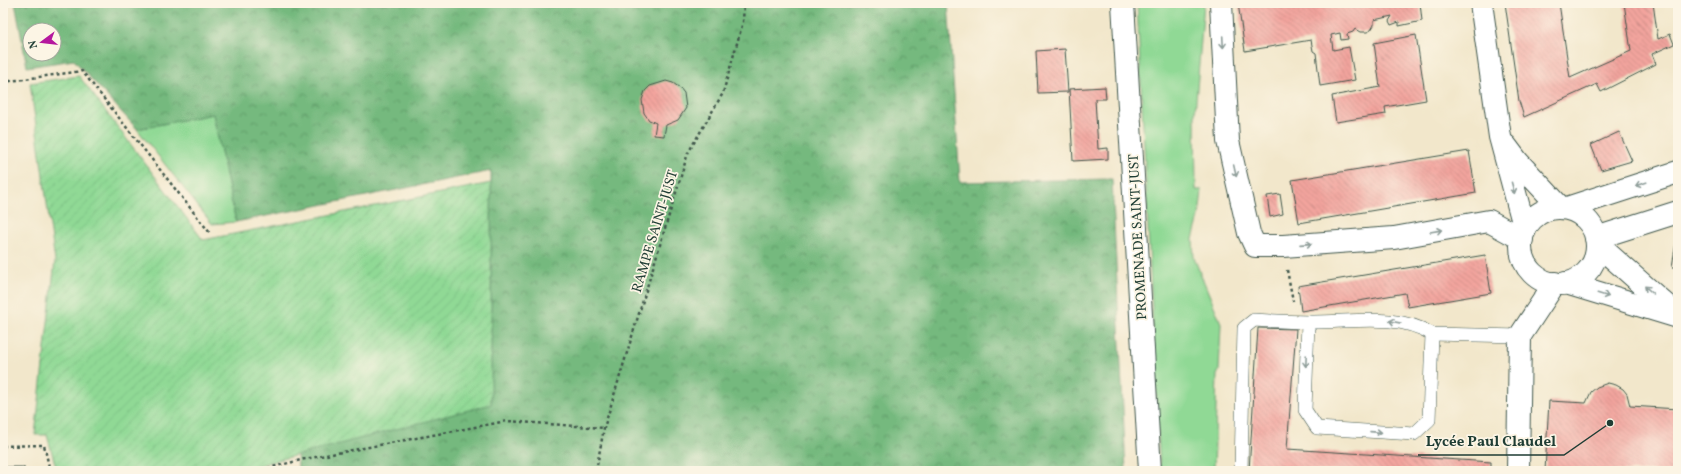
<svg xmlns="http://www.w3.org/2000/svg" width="1681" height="474" viewBox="0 0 1681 474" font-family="Vollkorn,serif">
<defs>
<pattern id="forest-crowns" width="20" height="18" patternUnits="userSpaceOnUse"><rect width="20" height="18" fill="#74b97e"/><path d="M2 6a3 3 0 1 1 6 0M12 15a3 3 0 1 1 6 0" fill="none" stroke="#5f9868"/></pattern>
<pattern id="garden-furrows" width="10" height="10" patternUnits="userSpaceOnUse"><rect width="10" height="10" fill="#90d995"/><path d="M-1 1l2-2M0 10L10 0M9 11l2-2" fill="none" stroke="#7cbb81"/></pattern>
<pattern id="building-back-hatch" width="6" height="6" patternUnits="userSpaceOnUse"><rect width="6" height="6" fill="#f3a49e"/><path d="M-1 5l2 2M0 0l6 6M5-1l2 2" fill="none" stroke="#c48782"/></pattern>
</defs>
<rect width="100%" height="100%" fill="#fcf5e5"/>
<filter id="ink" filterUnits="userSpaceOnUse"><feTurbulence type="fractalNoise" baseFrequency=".025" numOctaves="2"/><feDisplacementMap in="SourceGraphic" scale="8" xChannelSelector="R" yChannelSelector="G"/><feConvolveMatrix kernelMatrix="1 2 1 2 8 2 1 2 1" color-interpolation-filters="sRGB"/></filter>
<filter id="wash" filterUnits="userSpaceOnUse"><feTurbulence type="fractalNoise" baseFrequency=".012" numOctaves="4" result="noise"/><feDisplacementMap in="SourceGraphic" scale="16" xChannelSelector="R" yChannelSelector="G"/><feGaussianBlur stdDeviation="0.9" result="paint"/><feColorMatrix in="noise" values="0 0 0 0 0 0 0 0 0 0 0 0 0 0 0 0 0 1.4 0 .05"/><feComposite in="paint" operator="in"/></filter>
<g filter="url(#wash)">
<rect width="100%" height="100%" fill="#f2e7cb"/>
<g fill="#90d995" stroke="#588b64">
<polygon points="1137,3 1204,3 1195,113 1196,190 1202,190 1199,217 1193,239 1194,258 1221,323 1219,371 1217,375 1214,471 1160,471"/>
<polygon points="213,114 236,222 212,224 137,129"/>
</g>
<path fill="url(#forest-crowns)" stroke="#4a7b59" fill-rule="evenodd" d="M15 3H948L960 182 1112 179 1126 471H290L298 469 297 455 491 404V171L236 222 213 114 137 129 74 60 27 67ZM30 30H54V54H30Z"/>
<polygon fill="url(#garden-furrows)" stroke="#588b64" points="79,76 203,240 491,183 491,404 237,471 57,471 47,435 35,435 55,261 30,83"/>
<g id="blocks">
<g fill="url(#building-back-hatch)">
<polygon points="1238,3 1420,3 1422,21 1399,26 1399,22 1391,25 1389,21 1392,16 1374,20 1374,25 1371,30 1367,32 1360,32 1355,29 1353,32 1347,34 1348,39 1341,40 1340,33 1331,35 1333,50 1349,47 1355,80 1320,86 1316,53 1313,51 1311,40 1245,51"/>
<polygon points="1505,3 1559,3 1570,78 1631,51 1624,3 1653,3 1658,39 1670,34 1674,44 1652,54 1656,64 1601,92 1597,84 1524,117 1519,101"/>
<polygon points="1416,35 1426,100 1385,107 1386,114 1336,122 1332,96 1380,87 1374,43"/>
<polygon points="1065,49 1068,92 1038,93 1036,51"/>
<polygon points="666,81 673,83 680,88 684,93 686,108 678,120 666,125 664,136 654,135 656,123 649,120 644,113 642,100 645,91 650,86"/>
<polygon points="1105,87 1106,99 1095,99 1098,149 1108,148 1108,159 1073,161 1069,89"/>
<polygon points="1619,132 1632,161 1601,170 1591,145"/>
<polygon points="1469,151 1476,193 1299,223 1292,180"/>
<polygon points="1280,194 1283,214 1270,217 1267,196"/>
<polygon points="1676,242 1678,242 1678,268 1672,267"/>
<polygon points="1485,255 1491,293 1408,307 1405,293 1301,311 1298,286"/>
<polygon points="1258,328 1296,329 1287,449 1491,462 1491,471 1249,471"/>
<polygon points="1608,383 1616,385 1623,389 1627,394 1630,406 1678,409 1678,471 1545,471 1549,401 1586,403 1591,392 1597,387"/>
<rect x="7" y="467" width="17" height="4"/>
</g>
</g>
</g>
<g filter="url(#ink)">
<use href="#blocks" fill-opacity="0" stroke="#3f564b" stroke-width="1"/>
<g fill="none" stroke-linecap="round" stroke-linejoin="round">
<g stroke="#3f564b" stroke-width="14">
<g id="service">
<polyline points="1308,322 1305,410 1317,428 1414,434 1429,420 1432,334"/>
<path d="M1241 471 1244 328 1254 320C1272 321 1291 322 1309 322 1349 323 1396 312 1432 334L1520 336"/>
</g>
</g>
<g stroke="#3f564b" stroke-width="24">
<g id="minor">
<polyline points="1123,3 1150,471"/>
<polyline points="1221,3 1228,141 1249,233 1255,246 1283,246 1394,238 1489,221 1522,239"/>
<polyline points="1567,208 1678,172"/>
<polyline points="1596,238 1678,212"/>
<polyline points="1518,471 1520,336 1555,283"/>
</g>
</g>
<g stroke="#3f564b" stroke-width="24">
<g id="tertiary">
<polyline points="1481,3 1500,137 1525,230"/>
<polyline points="1506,146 1518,162 1560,207"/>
<circle cx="1559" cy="246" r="38"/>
<polyline points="1597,244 1676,314"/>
<polyline points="1566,283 1678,317"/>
</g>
</g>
<g stroke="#3f564b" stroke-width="2.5" stroke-dasharray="3 3" stroke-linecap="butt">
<polyline points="3,82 82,71 210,233"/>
<polyline points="1287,270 1293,301"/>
<polyline points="3,446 44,445 50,471"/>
<polyline points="256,471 305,459 507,421 604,428"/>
<polyline points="596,471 604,428 688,153 723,93 743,22 744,3"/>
</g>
<use href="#service" stroke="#fff" stroke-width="13"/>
<use href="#minor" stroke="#fff" stroke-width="22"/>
<use href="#tertiary" stroke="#fff" stroke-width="22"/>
</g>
<defs><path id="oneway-shaft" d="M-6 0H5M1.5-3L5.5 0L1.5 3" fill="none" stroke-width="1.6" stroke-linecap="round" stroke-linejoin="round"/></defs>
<g stroke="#8f9e9a">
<use href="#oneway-shaft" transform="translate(1223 42) rotate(87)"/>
<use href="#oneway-shaft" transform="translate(1235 171) rotate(77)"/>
<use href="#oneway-shaft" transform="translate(1641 184) rotate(162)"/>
<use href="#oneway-shaft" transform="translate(1513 188) rotate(75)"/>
<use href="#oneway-shaft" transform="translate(1436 231) rotate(-10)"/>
<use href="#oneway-shaft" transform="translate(1306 244) rotate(-4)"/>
<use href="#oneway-shaft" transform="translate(1649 290) rotate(-138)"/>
<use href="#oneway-shaft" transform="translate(1603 295) rotate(17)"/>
<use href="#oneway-shaft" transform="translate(1395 322) rotate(-169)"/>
<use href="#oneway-shaft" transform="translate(1306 361) rotate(92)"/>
<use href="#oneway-shaft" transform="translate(1376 432) rotate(4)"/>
</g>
</g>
<g text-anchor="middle" stroke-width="3.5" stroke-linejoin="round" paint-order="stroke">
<g font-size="14" fill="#1f3d34" stroke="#fcf5e5">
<text transform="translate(654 231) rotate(-73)" y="5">RAMPE SAINT-JUST</text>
<text transform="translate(1137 237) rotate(-93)" y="5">PROMENADE SAINT-JUST</text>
</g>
</g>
<path fill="none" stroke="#1f3d34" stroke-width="1.5" d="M1610 423L1564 455H1418"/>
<circle fill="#1f3d34" stroke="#fcf5e5" stroke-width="1.5" cx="1610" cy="423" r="4"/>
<g font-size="15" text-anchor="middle" font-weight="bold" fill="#1f3d34" stroke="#fcf5e5" stroke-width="3.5" stroke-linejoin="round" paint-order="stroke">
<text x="1491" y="446">Lycée Paul Claudel</text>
</g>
<rect width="1681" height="474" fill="none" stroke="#fcf5e5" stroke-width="16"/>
<g transform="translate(42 42) rotate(255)"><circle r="19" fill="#fcf5e5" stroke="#a4ab9e"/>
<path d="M0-3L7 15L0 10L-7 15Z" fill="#b5179e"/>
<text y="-6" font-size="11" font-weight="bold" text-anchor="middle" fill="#1f3d34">N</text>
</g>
</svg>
